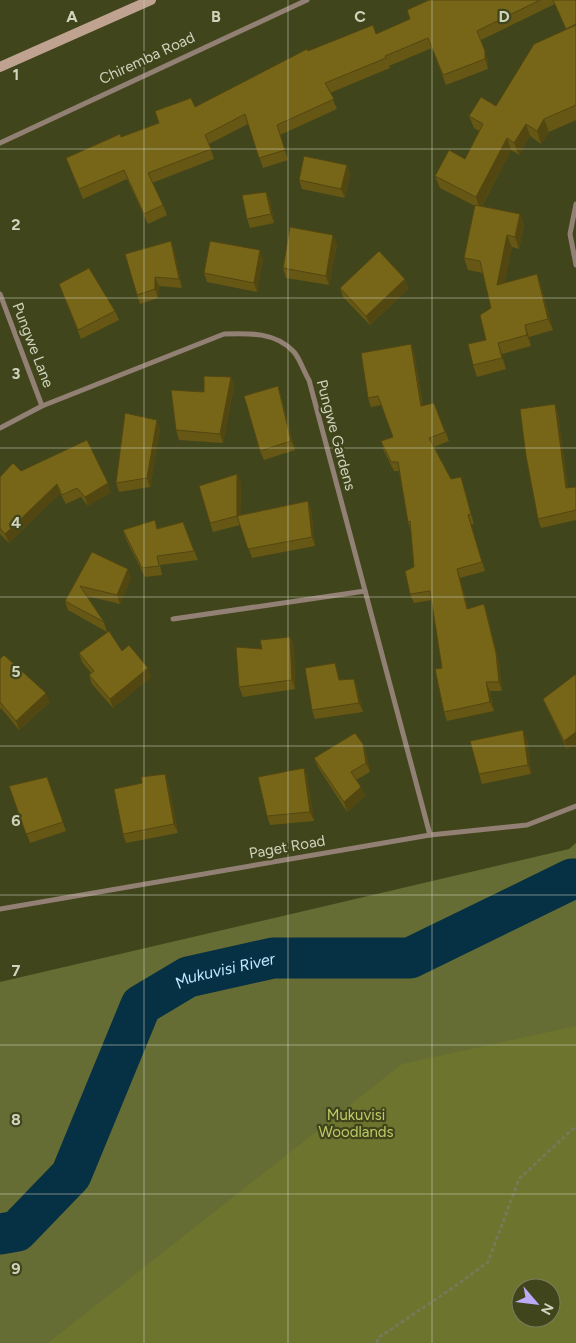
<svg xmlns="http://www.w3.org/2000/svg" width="576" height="1343" viewBox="0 0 576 1343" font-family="Figtree,sans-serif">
<rect width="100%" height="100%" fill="#40451c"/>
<path fill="#666d34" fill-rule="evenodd" d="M576 843V1343H0V982L569 849ZM521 1288H551V1318H521Z"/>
<path fill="#6c742d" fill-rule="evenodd" d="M576 1026V1343H48L402 1064ZM521 1288H551V1318H521Z"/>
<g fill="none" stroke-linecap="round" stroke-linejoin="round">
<path stroke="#063044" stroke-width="41" id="s1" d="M0 1234 17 1231 71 1175 141 1005 188 977 273 958H410L572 879H576"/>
<polyline stroke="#757957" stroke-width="3" stroke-dasharray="4 2.5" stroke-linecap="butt" points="377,1343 378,1338 454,1287 488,1262 519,1179 576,1126"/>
<g stroke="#928074" stroke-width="5">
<polyline points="0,143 307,0"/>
<polyline points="576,204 570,234 576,265"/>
<polyline points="0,294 42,406"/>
<path d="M0 428 42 406 224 334C249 333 276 332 294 352 300 359 304 372 309 380L430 835"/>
<polyline points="173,619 365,591"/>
<polyline points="0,909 430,835 527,825 576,806"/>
</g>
<polyline stroke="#bfa390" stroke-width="10" points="0,67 151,0"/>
</g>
<g fill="#665715">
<polygon points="429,0 576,0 576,120 549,132 541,144 530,136 519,155 511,150 482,206 520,214 524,225 519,249 512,247 504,283 537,274 541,286 553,330 529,337 531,346 502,354 506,369 477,377 473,365 486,340 491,308 483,273 468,270 464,258 475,206 440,188 435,176 465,159 479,131 474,128 469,116 496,106 566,30 555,4 481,40 488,61 488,69 446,85 432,48 389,66 390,68 330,93 337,109 280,135 288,160 263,168 248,124 209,144 214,159 152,183 163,205 167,215 148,224 127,179 83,199 66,158 159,123 195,107 308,51 376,34 410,19"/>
<polygon points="350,174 345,198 302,189 299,180"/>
<polygon points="266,192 270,201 274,223 250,228 247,219"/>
<polygon points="171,241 174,250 182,288 159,286 158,298 140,304 137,295"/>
<polygon points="337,244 329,285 286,278 283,268"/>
<polygon points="263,259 257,292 207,282 204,273"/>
<polygon points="405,279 408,289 370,325 343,297 340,288"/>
<polygon points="59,284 115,311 119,320 81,339"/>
<polygon points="411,344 414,353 423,406 434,403 449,441 434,447 451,479 461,477 464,486 474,524 471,524 485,571 460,578 468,609 484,604 487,613 499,662 502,691 490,691 494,711 447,721 444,712 442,668 432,600 414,603 410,594 414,567 411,531 408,522 399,471 394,471 384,451 381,441 393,437 381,405 371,407 368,398"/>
<polygon points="231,377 234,386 223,443 179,440 176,430 204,392"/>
<polygon points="278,386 281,396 295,450 264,460 260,451"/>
<polygon points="555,404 558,414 568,488 576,487 576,520 541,528 538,519"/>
<polygon points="160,429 150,487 119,492 116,483"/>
<polygon points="21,471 111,492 88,506 81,497 66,504 60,493 9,543 0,534 0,477"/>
<polygon points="237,474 241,483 240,515 308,501 311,510 315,546 252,558 240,525 213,532 210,523"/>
<polygon points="183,522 198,560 160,565 162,575 145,577 126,539 123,530 158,528"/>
<polygon points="92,552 131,578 120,604 87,596 104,622 107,632 68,610 65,601"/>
<polygon points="290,637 294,646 295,689 243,697 239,687 262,649"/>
<polygon points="79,653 151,677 113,708 92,684 89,675 91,673 82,662"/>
<polygon points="0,659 50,702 19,730 1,708 0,710"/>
<polygon points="335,663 340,680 354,679 357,688 363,712 315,719 312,710"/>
<polygon points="576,674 567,750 547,708 543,699"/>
<polygon points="527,739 531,774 482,784 479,774"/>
<polygon points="363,744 366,753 370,772 356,780 361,787 365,796 347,812 318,767 314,758"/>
<polygon points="304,768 307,777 314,821 270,825 267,816"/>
<polygon points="165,774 168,783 178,833 126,843 123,834 142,783"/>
<polygon points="47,777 66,831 30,843 9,786"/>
</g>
<g fill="#534711">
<polygon points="485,51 488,61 488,69 485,59"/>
<polygon points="544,119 549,132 541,144 537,131"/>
<polygon points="526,124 530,136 519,155 514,143"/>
<polygon points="507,138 511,150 480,209 476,197"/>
<polygon points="347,165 350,174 345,198 341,189"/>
<polygon points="266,192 270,201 274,223 271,214"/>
<polygon points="520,214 524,225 519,249 515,237"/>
<polygon points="333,235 337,244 329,285 326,276"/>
<polygon points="507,235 512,247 502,296 497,285"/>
<polygon points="171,241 174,250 182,288 179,279"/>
<polygon points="260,250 263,259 257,292 254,283"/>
<polygon points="537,274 541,286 553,330 548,319"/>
<polygon points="155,277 159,286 158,298 155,289"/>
<polygon points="405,279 408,289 370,325 366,316"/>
<polygon points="525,325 529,337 531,346 527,335"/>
<polygon points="498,343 502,354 506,369 502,358"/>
<polygon points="411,344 414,353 424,415 421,406"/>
<polygon points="231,377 234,386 223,443 220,434"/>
<polygon points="278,386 281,396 295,450 291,441"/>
<polygon points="555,404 558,414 569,497 566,488"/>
<polygon points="157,420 160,429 150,487 147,478"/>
<polygon points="237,474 241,483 240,525 237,516"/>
<polygon points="461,477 464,486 474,524 471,514"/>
<polygon points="108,483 111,492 88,506 85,497"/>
<polygon points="57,484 60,493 9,543 5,534"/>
<polygon points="308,501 311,510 315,546 312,537"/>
<polygon points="468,515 471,524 485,571 482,562"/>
<polygon points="128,569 131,578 120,604 117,595"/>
<polygon points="457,569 460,578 470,618 467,609"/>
<polygon points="484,604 487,613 499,662 502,691 499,682"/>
<polygon points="290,637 294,646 295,689 292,680"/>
<polygon points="335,663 338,672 342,690 339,680"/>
<polygon points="148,668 151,677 113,708 110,699"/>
<polygon points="354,679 357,688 363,712 359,703"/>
<polygon points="486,682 490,691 494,711 490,702"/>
<polygon points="46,693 50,702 19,730 16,721"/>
<polygon points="523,730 527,739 531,774 528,765"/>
<polygon points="576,732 576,744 567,750 564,741"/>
<polygon points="363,744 366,753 370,772 366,763"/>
<polygon points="304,768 307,777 314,821 310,812"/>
<polygon points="165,774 168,783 178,833 174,824"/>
<polygon points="361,787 365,796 347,812 344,802"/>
</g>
<g fill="#776518" stroke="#534711">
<polygon points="429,0 540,0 477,31 485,51 485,59 443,75 428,38 385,56 386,58 325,83 334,99 277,125 285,150 259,158 245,114 205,135 211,149 148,173 163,205 144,214 124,170 79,189 66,158 120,134 121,137 159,123 155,111 191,98 195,107 307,49 308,51 373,25 376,34 410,19 407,10"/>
<polygon points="553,0 576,0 576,24 566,29"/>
<polygon points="576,25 576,105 544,119 537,131 526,124 514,143 507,138 476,197 435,176 449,150 465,159 483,124 469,116 481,97 496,106 534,44"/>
<polygon points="304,156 347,165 341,189 299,180"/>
<polygon points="266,192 271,214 247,219 242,195"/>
<polygon points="475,205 520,214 515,237 507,235 497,285 537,274 548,319 525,325 527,335 498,343 502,358 473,365 468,344 486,340 480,315 491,308 480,261 464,258"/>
<polygon points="290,227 333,235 326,276 283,268"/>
<polygon points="171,241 179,279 155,277 155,289 137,295 125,254"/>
<polygon points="210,241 260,250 254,283 204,273"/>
<polygon points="379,251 405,279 366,316 340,288"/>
<polygon points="89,268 115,311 78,330 59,284"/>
<polygon points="411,344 421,406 434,403 445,432 429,438 451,479 461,477 471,514 468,515 482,562 457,569 467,609 484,604 496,653 499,682 486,682 490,702 444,712 435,669 442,668 430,591 410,594 405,571 414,567 410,521 408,522 398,462 391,462 381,441 393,437 378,396 368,398 361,353"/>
<polygon points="204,376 231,377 220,434 176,430 171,390 204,392"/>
<polygon points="278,386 291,441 260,451 244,396"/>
<polygon points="555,404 566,488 576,487 576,510 538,519 526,456 520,409"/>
<polygon points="125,413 157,420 147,478 116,483"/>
<polygon points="87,440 108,483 85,497 77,488 62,495 57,484 5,534 0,528 0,477 13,463 21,471"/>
<polygon points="237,474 237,516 210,523 199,486"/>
<polygon points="308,501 312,537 248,549 237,516"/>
<polygon points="155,520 157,529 183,522 194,551 157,556 159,566 142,568 123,530"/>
<polygon points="92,552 128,569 117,595 80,586 104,622 65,601"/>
<polygon points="109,631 122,651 129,645 148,668 110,699 89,675 94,671 79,653"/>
<polygon points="290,637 292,680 239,687 236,647 262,649 260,640"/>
<polygon points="4,655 46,693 16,721 0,702 0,659"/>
<polygon points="335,663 339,680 354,679 359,703 312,710 305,668"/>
<polygon points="576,674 576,732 564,741 543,699"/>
<polygon points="523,730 528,765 479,774 470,741"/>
<polygon points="355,733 363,744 366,763 351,772 361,787 344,802 314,758"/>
<polygon points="304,768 310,812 267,816 258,777"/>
<polygon points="165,774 174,824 123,834 114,789 142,783 141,777"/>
<polygon points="47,777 63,822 26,834 9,786"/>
</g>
<path fill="none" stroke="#d0d4bd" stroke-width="1" stroke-opacity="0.55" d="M144 0V1343M288 0V1343M432 0V1343M0 149H576M0 298H576M0 448H576M0 597H576M0 746H576M0 895H576M0 1045H576M0 1194H576"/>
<g text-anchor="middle" stroke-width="4.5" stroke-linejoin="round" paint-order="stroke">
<g font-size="15" fill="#d0d4bd" stroke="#40451c">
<text transform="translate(147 58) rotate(-25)" y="5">Chiremba Road</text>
<text transform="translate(33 345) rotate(69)" y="5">Pungwe Lane</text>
<text transform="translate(336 435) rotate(75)" y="5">Pungwe Gardens</text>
<text transform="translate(287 847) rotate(-10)" y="5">Paget Road</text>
</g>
<g font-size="15" fill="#beca67" stroke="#40451c">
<text x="356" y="1120">Mukuvisi<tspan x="356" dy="17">Woodlands</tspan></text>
</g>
<g font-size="16" font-style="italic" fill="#c2e7fe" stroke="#40451c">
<text dy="6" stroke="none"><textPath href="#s1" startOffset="371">Mukuvisi River</textPath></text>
</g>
</g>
<g font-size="16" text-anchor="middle" font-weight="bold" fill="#d0d4bd" stroke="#40451c" stroke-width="4.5" stroke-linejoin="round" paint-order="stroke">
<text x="72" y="22">A</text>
<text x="216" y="22">B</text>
<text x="360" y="22">C</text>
<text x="504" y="22">D</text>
<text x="16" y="80">1</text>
<text x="16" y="230">2</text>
<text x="16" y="379">3</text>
<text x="16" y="528">4</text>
<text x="16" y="677">5</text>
<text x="16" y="826">6</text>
<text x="16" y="976">7</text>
<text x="16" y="1125">8</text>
<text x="16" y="1274">9</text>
</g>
<g transform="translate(536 1303) rotate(118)"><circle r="24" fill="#40451c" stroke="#7a7e5c"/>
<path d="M0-4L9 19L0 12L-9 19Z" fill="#bcaaf5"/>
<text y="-8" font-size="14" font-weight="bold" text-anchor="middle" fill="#d0d4bd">N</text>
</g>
</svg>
